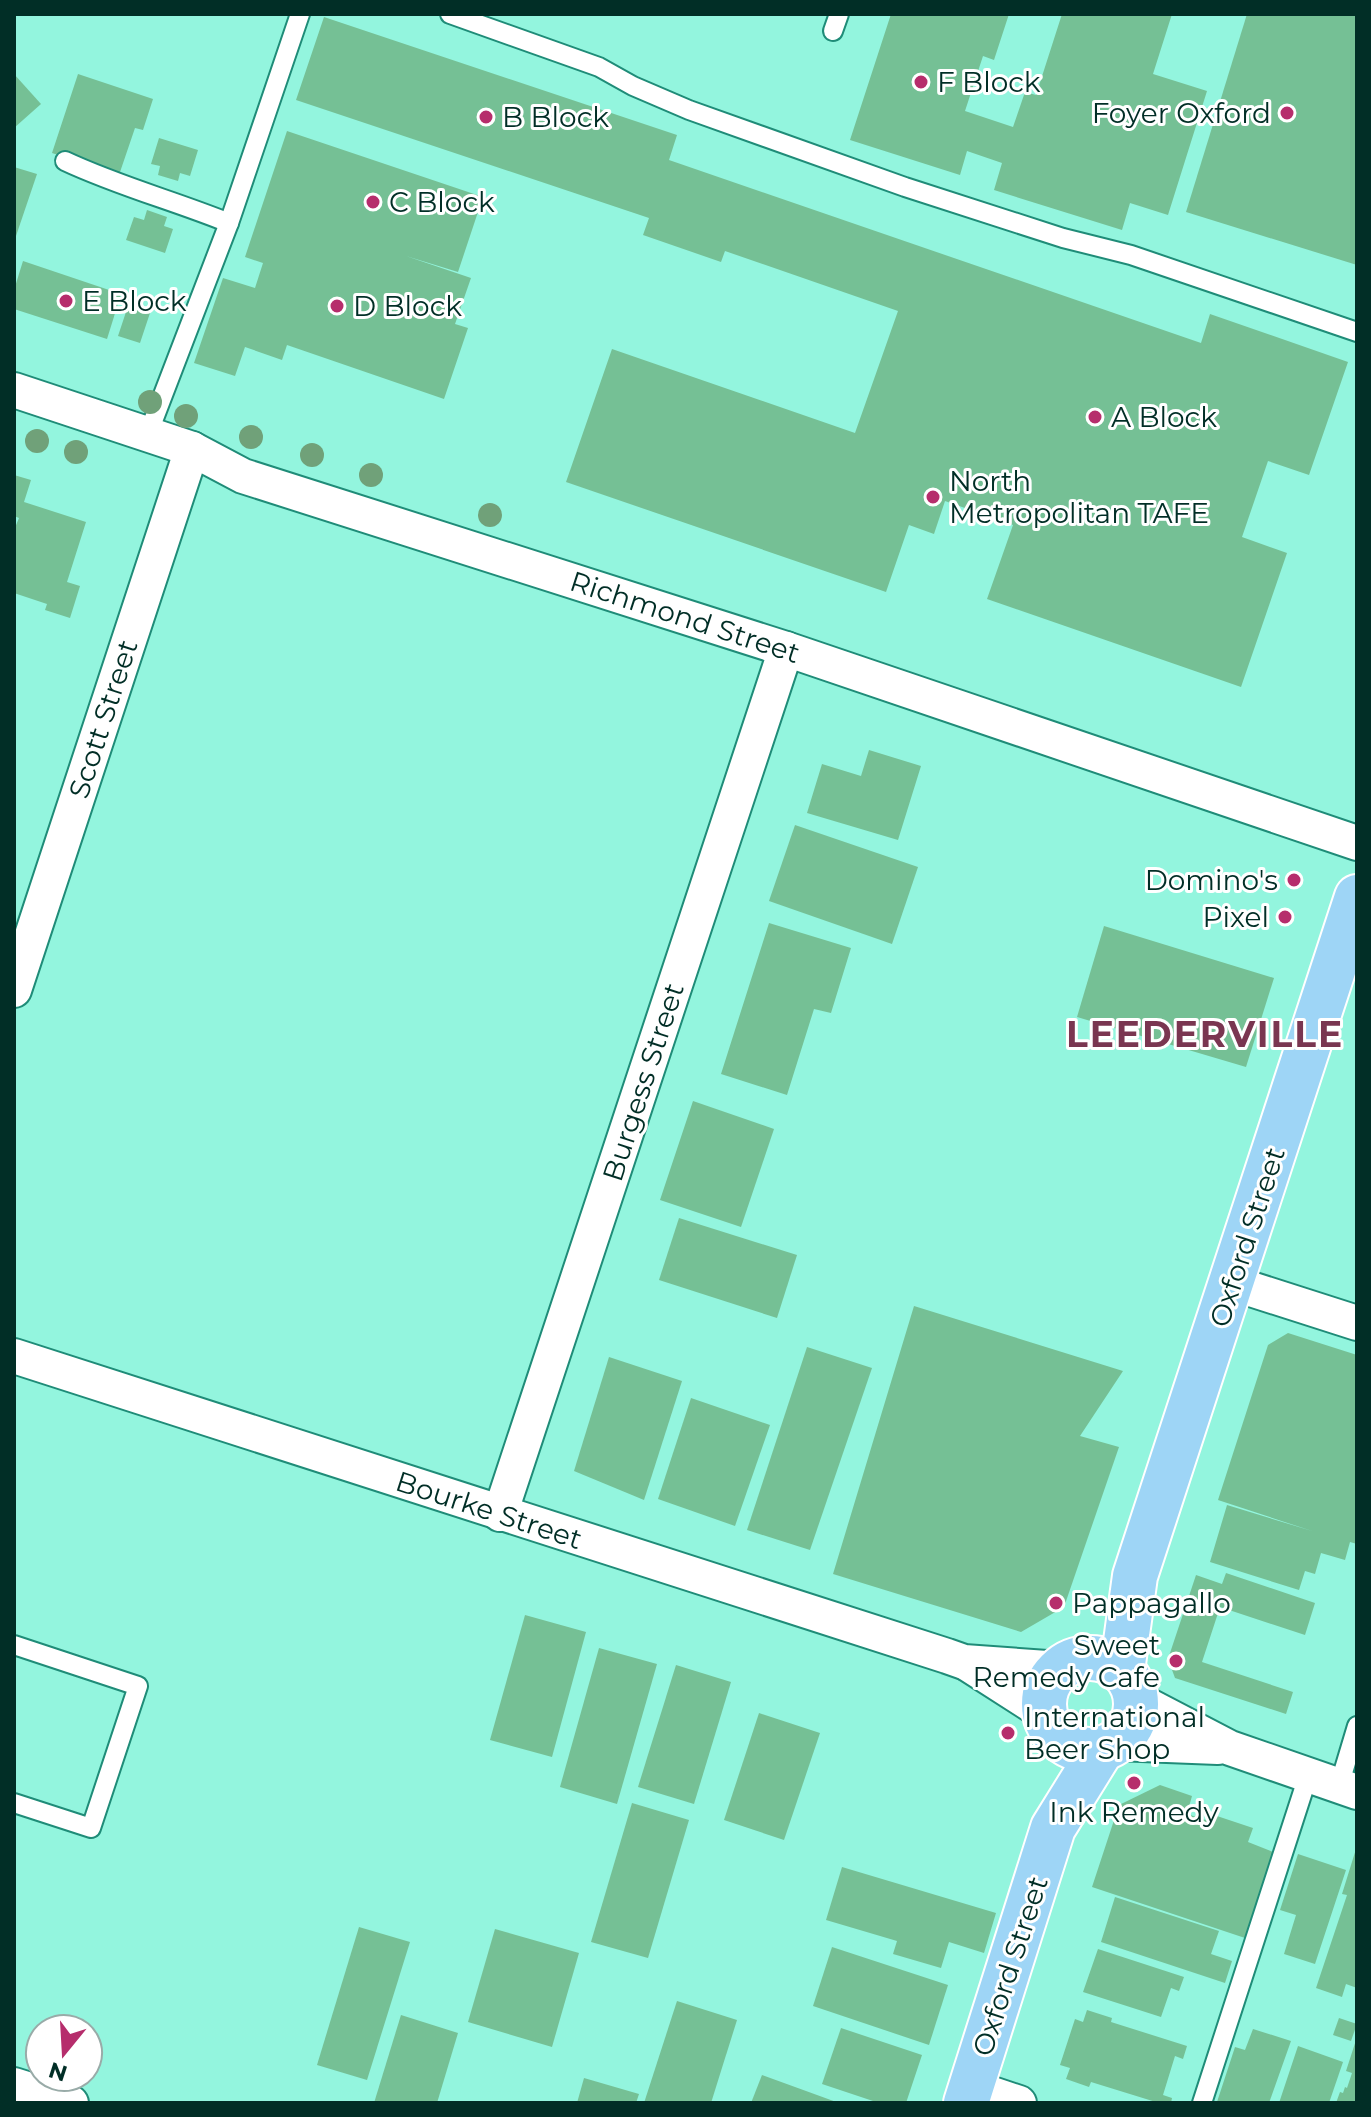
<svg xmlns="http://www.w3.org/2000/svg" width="1371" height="2117" viewBox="0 0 1371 2117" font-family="Montserrat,sans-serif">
<rect width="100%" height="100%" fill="#93f5de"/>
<g fill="#75c095">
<polygon points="891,14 1009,14 994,60 983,56 965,111 1013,127 1025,92 1036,95 1062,14 1172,14 1153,74 1207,91 1168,215 1130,203 1122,230 994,190 1002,163 967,151 960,175 850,140"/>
<polygon points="1247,14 1357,14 1357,265 1186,212"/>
<polygon points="324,17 677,135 669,160 1201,343 1210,314 1348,362 1309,475 1268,461 1242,537 1287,553 1241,687 987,599 1013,525 945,501 934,534 909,525 886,592 566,482 612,349 855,433 898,311 725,251 721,262 643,235 649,218 296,100"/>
<polygon points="14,74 41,104 14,128"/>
<polygon points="78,74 153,99 143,130 135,128 119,175 52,153"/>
<polygon points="287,131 483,197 458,272 406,256 471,278 455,324 468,328 444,399 287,345 282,360 245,347 235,376 194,363 223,278 255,288 263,263 245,257"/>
<polygon points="159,138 198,150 190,176 180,173 178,181 158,175 160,166 151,164"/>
<polygon points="14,167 37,174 16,236 14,236"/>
<polygon points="147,210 167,217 164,226 173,229 165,253 126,240 134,217 144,220"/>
<polygon points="23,261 121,294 107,339 14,309 14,290"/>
<polygon points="129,303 151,310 140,343 118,336"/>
<polygon points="14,475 31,480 24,502 86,522 67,582 80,586 70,618 45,610 47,604 14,593 14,530 19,518 14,516"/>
<polygon points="869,750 921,766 898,840 807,813 822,764 861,776"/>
<polygon points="795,825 918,867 892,944 769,901"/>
<polygon points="769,923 851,948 831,1013 814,1009 787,1095 721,1074"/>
<polygon points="1104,926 1274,978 1246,1067 1077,1017"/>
<polygon points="693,1101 774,1129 741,1227 660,1200"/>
<polygon points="679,1218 797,1255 777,1318 659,1280"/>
<polygon points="914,1306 1123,1371 1080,1436 1119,1447 1064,1607 1021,1632 833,1574"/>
<polygon points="1288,1333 1357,1355 1357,1544 1350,1542 1345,1560 1321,1553 1315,1574 1305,1571 1299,1590 1210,1562 1227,1505 1312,1531 1218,1500 1268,1345"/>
<polygon points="807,1347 872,1368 810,1550 747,1530"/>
<polygon points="609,1357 682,1381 644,1500 574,1471"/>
<polygon points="691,1398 770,1425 735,1526 658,1499"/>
<polygon points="1226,1573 1315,1603 1305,1635 1220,1607 1202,1662 1293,1692 1286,1714 1175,1678 1168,1659 1196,1575 1222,1584"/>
<polygon points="525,1615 586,1632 552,1757 490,1740"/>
<polygon points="599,1648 657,1664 617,1804 560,1787"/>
<polygon points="676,1665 731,1682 694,1804 638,1787"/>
<polygon points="759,1713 820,1733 784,1840 724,1820"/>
<polygon points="1160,1785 1192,1796 1187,1814 1209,1821 1211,1814 1253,1828 1248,1842 1273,1852 1245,1938 1092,1887 1119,1805"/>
<polygon points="632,1803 689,1820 648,1958 591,1942"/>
<polygon points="1356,1849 1357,1988 1346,1984 1342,1997 1316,1988 1347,1895 1342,1894"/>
<polygon points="1298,1854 1346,1870 1315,1964 1284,1954 1296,1915 1280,1910"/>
<polygon points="842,1867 996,1913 984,1953 949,1942 941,1968 893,1954 897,1941 826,1920"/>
<polygon points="1115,1897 1219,1931 1211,1954 1232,1961 1225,1983 1101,1942"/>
<polygon points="359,1927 410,1942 367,2080 317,2065"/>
<polygon points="495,1929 579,1953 552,2047 468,2022"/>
<polygon points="832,1947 948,1985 929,2045 813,2006"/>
<polygon points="1098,1949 1184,1977 1179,1991 1171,1988 1161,2017 1083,1992"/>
<polygon points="677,2001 737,2020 711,2103 644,2103"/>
<polygon points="1087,2010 1112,2018 1111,2022 1187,2046 1183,2059 1175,2056 1163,2095 1172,2098 1171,2103 1159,2103 1091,2082 1089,2087 1066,2079 1070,2068 1060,2065 1075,2019 1083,2022"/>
<polygon points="401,2015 458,2033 437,2103 374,2103"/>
<polygon points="1339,2018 1357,2024 1351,2041 1333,2035"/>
<polygon points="841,2028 922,2055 906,2103 879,2103 822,2084"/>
<polygon points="1253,2029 1291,2041 1269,2103 1217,2102 1235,2047 1245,2050"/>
<polygon points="1357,2037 1357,2103 1336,2103 1340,2092 1343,2093 1345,2087 1347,2088 1352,2073 1346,2071"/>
<polygon points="1298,2046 1343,2062 1329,2103 1279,2103"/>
<polygon points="762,2075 839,2103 751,2103"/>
<polygon points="584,2078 639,2094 636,2103 577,2103"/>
</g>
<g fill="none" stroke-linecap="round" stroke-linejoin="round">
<g stroke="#1f8c78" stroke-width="22">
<g id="service">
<polyline points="450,14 599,67 633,86 689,110 905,187 1063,238 1131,255 1357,332"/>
<polyline points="833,31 839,14"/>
<path d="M65 161C118 186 175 201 229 223"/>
<polyline points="148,434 229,223 300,14"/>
<polyline points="14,1645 138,1686 91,1828 14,1803"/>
<polyline points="1339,1786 1357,1726"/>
<polyline points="1202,2103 1308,1776"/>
</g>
</g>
<g stroke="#1f8c78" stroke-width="38">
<g id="minor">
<polyline points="14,390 192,449 243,476 786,649 1357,843"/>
<polyline points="14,990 192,449"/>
<polyline points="1232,1283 1357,1323"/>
<polyline points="14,1356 947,1656 964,1662 1061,1669"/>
<polyline points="500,1514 786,649"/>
<polyline points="968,1664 1046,1714"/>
<polyline points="1136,1699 1230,1748 1357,1792"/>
<polyline points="1116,1743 1218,1747"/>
<polyline points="14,2085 71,2103"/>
<polyline points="971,2087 1019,2103"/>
</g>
</g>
<g stroke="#fff" stroke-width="48">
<g id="primary">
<circle cx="1090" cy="1704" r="46"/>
<polyline points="1122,1671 1135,1576 1357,897"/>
<polyline points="966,2103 1053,1828 1102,1749"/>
</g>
</g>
<use href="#service" stroke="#fff" stroke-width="18"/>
<use href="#minor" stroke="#fff" stroke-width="34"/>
<use href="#primary" stroke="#9ed5f6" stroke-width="44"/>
</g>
<g fill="#70a179">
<circle cx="150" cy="402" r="12"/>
<circle cx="186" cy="416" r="12"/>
<circle cx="251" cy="437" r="12"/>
<circle cx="37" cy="441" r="12"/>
<circle cx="76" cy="452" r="12"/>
<circle cx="312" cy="455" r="12"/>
<circle cx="371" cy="475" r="12"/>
<circle cx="490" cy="515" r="12"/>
</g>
<g fill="#b62d6c" stroke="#fff" stroke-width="3">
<circle cx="921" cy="82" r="8"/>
<circle cx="1287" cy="113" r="8"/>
<circle cx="486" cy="117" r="8"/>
<circle cx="373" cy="202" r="8"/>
<circle cx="66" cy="301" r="8"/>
<circle cx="337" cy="306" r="8"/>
<circle cx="1095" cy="417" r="8"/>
<circle cx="933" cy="497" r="8"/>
<circle cx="1294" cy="880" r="8"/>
<circle cx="1285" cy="917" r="8"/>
<circle cx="1056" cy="1603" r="8"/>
<circle cx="1176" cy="1661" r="8"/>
<circle cx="1008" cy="1733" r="8"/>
<circle cx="1134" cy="1783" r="8"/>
</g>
<g text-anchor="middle" stroke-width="6" stroke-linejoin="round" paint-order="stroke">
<g font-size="28" fill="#012e26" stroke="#fff" text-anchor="start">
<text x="937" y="92">F Block</text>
<text x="1271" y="123" text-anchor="end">Foyer Oxford</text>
<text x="502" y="127">B Block</text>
<text x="389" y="212">C Block</text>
<text x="82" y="311">E Block</text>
<text x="353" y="316">D Block</text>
<text x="1111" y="427">A Block</text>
<text x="949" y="491">North<tspan x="949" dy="32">Metropolitan TAFE</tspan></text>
<text x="1278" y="890" text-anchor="end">Domino's</text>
<text x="1269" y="927" text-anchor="end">Pixel</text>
<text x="1072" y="1613">Pappagallo</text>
<text x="1160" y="1655" text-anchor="end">Sweet<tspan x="1160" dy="32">Remedy Cafe</tspan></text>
<text x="1024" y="1727">International<tspan x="1024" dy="32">Beer Shop</tspan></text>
<text x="1134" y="1822" text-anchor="middle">Ink Remedy</text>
</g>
<g font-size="28" fill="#012e26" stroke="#fff">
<text transform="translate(685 617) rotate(18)" y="10">Richmond Street</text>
<text transform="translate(103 719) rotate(-72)" y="10">Scott Street</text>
<text transform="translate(643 1082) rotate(-72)" y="10">Burgess Street</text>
<text transform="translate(1247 1237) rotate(-72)" y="10">Oxford Street</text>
<text transform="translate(489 1510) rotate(18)" y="10">Bourke Street</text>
<text transform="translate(1010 1966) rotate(-72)" y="10">Oxford Street</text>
</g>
<g font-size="36" font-weight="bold" letter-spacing="2" fill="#7a3651" stroke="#fff">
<text x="1205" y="1047">LEEDERVILLE</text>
</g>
</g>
<rect width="1371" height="2117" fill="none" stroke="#012e26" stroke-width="32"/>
<g transform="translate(64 2053) rotate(198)"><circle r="38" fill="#ffffff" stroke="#99aba8" stroke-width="2"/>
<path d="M0-6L14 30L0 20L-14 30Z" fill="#b62d6c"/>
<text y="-12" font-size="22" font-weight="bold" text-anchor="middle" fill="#012e26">N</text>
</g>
</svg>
